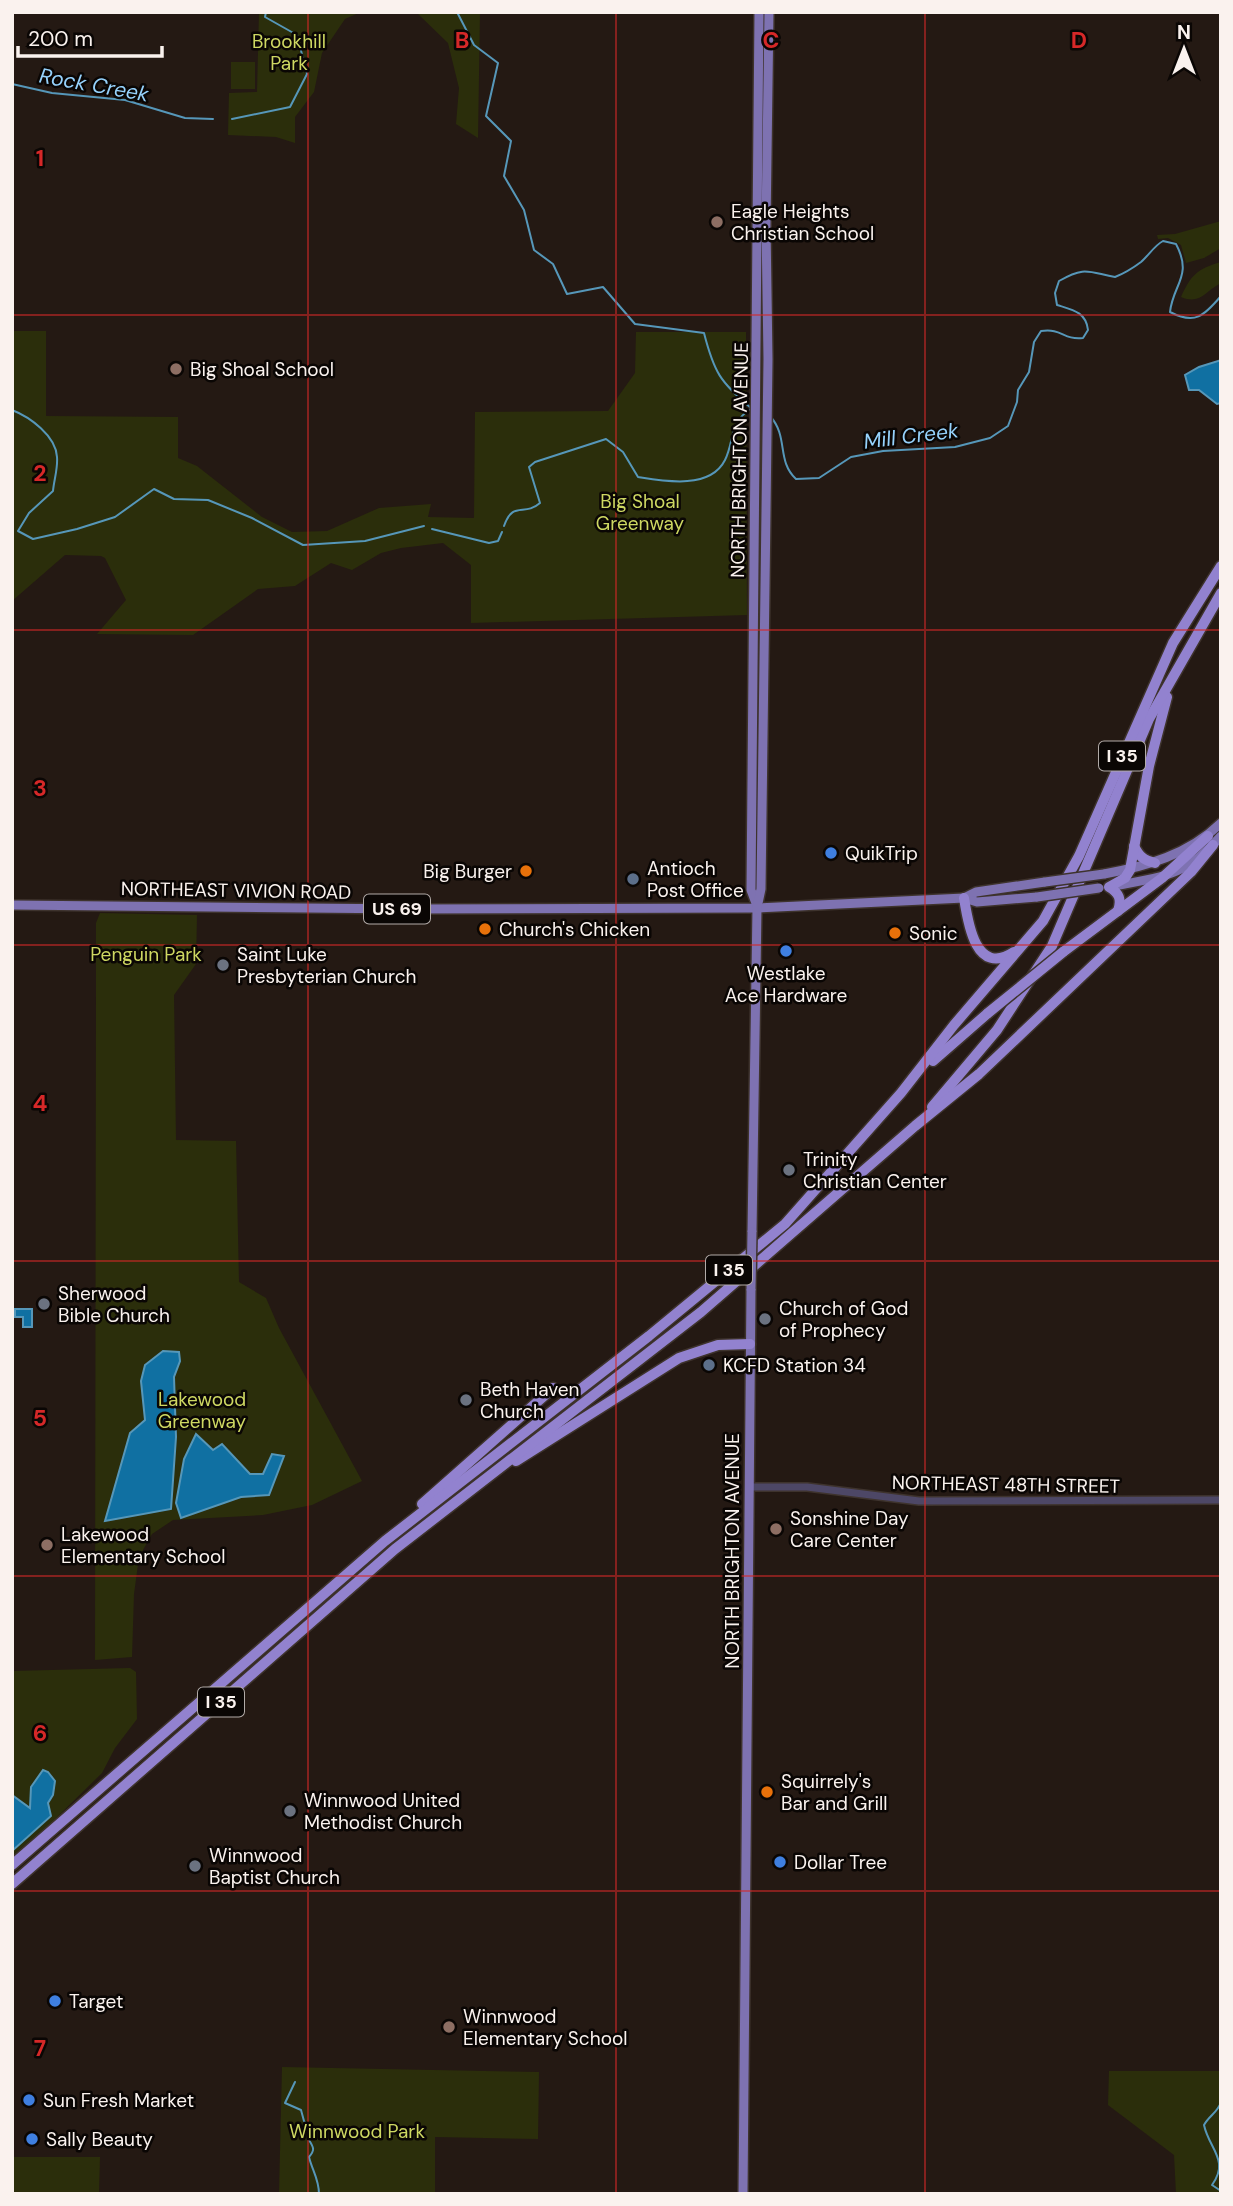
<svg xmlns="http://www.w3.org/2000/svg" width="1233" height="2206" viewBox="0 0 1233 2206" font-family="'DM Sans',sans-serif">
<rect width="100%" height="100%" fill="#241913"/>
<g fill="#2b2e0b">
<polygon points="259,12 361,12 345,19 322,53 314,92 295,117 295,143 276,137 228,135 229,93 257,92"/>
<polygon points="416,12 480,12 478,138 456,124 459,88 448,43"/>
<rect x="231" y="62" width="24" height="27"/>
<polygon points="1221,221 1221,248 1204,258 1186,263 1181,245 1168,238 1158,239 1157,235 1175,234"/>
<path d="M1221 262V283C1204 292 1200 305 1181 297 1191 275 1197 269 1221 262Z"/>
<polygon points="12,331 46,331 46,416 178,417 178,458 197,466 262,517 292,532 327,531 379,508 431,504 428,517 474,518 475,412 608,411 635,373 636,332 746,332 747,615 471,623 471,565 443,543 401,548 381,553 352,570 331,563 295,586 258,589 193,635 97,634 126,600 105,558 101,556 65,555 12,601"/>
<polygon points="100,913 197,915 196,964 174,995 176,1140 236,1141 239,1282 266,1298 279,1328 362,1481 312,1505 263,1515 173,1520 152,1534 139,1557 134,1594 132,1657 95,1660 96,995 96,923"/>
<polygon points="130,1668 136,1672 137,1719 115,1748 102,1773 51,1823 12,1856 12,1671"/>
<polygon points="282,2067 539,2072 538,2139 435,2137 435,2194 279,2194"/>
<polygon points="1109,2071 1221,2071 1221,2194 1176,2194 1174,2155 1108,2105"/>
<polygon points="12,2157 100,2157 99,2194 12,2194"/>
</g>
<g fill="#1070a2" stroke="#5697b9" stroke-width="2">
<polygon points="1221,360 1221,403 1217,404 1199,390 1189,390 1185,375 1199,367"/>
<polygon points="15,1309 32,1309 32,1327 23,1327 23,1317 15,1317"/>
<polygon points="163,1351 179,1352 180,1361 174,1377 176,1437 171,1509 105,1521 130,1433 145,1420 141,1381 145,1365"/>
<polygon points="196,1434 213,1450 222,1444 250,1474 263,1474 272,1454 284,1456 269,1495 241,1497 181,1518 176,1503 184,1459"/>
<polygon points="43,1770 48,1772 55,1781 53,1795 48,1803 51,1816 12,1851 12,1795 30,1808 31,1787"/>
</g>
<g fill="none" stroke-linecap="round" stroke-linejoin="round">
<g stroke="#5697b9" stroke-width="2">
<path d="M457 12 474 45 498 63 486 116 511 141 504 176 524 210 534 250 553 264 567 294 603 287 635 324 704 333C714 372 720 382 751 408"/>
<polyline points="12,84 52,93 125,100 185,118 213,119"/>
<polyline points="232,119 290,107 307,74 297,35 265,17 266,12"/>
<path d="M12 410C30 417 56 436 57 457 58 468 54 480 53 491L29 513 18 531 33 539 77 529 115 517 154 489 174 499 208 500 252 518 303 545 365 541 424 526"/>
<path d="M770 416C789 437 776 460 796 479L819 478 851 457 883 451 955 447 990 438 1008 426 1017 402 1018 390 1029 372 1034 342 1041 331C1063 328 1062 340 1083 338L1088 330C1086 312 1073 310 1057 305L1055 293 1059 281C1085 266 1088 272 1115 277 1125 273 1133 268 1141 262 1149 255 1154 246 1163 241L1176 244C1193 276 1173 284 1170 312 1195 325 1204 316 1221 296"/>
<path d="M504 526C513 500 524 517 540 503L529 467 535 462 606 439 623 452 638 477C663 481 710 490 725 460 735 440 728 423 752 408"/>
<polyline points="432,529 489,543 498,541 502,532"/>
<path d="M295 2082 285 2103 301 2110 304 2121 311 2130 309 2140C314 2148 315 2150 309 2157 312 2170 319 2179 319 2194"/>
<path d="M1221 2102C1218 2112 1209 2116 1204 2125 1209 2149 1230 2160 1212 2185L1221 2191"/>
</g>
<g stroke="#3e332d" stroke-width="10">
<polyline id="minor" points="750,1487 807,1487 919,1501 1221,1500"/>
</g>
<g stroke="#3e332d" stroke-width="12">
<g id="major">
<path d="M1104 874C1147 866 1188 855 1221 823"/>
<path d="M1114 886C1163 877 1186 876 1221 836"/>
<polyline points="964,898 976,892 1045,882"/>
<polyline points="12,905 410,909 757,908 964,898 977,902 1037,897"/>
<polyline points="757,906 751,890 759,12"/>
<polyline points="752,1232 757,908 761,889 768,359 766,226 769,12"/>
<polyline points="743,2194 751,1289"/>
</g>
</g>
<g stroke="#3e332d" stroke-width="13">
<g id="highway">
<path d="M1134 846C1139 856 1143 860 1155 863"/>
<path d="M964 898C968 924 976 977 1014 952"/>
<path d="M1118 911C1122 899 1119 893 1109 887L1125 878 1130 870 1149 766 1167 697"/>
<polyline points="1063,952 1162,878 1208,836"/>
<polyline points="933,1061 988,1013"/>
<polyline points="932,1107 997,1030 1052,946 1149,719 1221,593"/>
<polyline points="516,1461 679,1358 718,1345 750,1344"/>
<polyline points="422,1504 553,1388"/>
<polyline points="12,1865 385,1541 649,1336 785,1224 901,1093 954,1025 1043,921 1079,856 1173,643 1221,566"/>
<polyline points="12,1884 395,1549 701,1312 915,1126 979,1074 1191,872 1213,845"/>
</g>
</g>
<use href="#minor" stroke="#4d4766" stroke-width="7"/>
<use href="#major" stroke="#7e72b1" stroke-width="9"/>
<use href="#highway" stroke="#9282cf" stroke-width="10"/>
<g stroke="#3e332d" stroke-width="12" stroke-linecap="butt">
<g id="major-bridge">
<polyline points="1045,882 1104,874"/>
<polyline points="1037,897 1099,888"/>
<polyline points="751,1289 752,1232"/>
</g>
</g>
<g stroke="#3e332d" stroke-width="13" stroke-linecap="butt">
<polyline id="highway-bridge" points="988,1013 1063,952"/>
</g>
<use href="#major-bridge" stroke="#7e72b1" stroke-width="9"/>
<use href="#highway-bridge" stroke="#9282cf" stroke-width="10"/>
</g>
<path fill="none" stroke="#d62828" stroke-width="2" stroke-opacity="0.55" d="M308 12V2194M616 12V2194M925 12V2194M12 315H1221M12 630H1221M12 945H1221M12 1261H1221M12 1576H1221M12 1891H1221"/>
<g fill="#8d6e63" stroke="#0a0604" stroke-width="2.5">
<circle cx="717" cy="222" r="7"/>
<circle cx="176" cy="369" r="7"/>
<circle cx="776" cy="1529" r="7"/>
<circle cx="47" cy="1545" r="7"/>
<circle cx="449" cy="2027" r="7"/>
</g>
<g fill="#3f7fe0" stroke="#0a0604" stroke-width="2.5">
<circle cx="831" cy="853" r="7"/>
<circle cx="786" cy="951" r="7"/>
<circle cx="780" cy="1862" r="7"/>
<circle cx="55" cy="2001" r="7"/>
<circle cx="29" cy="2100" r="7"/>
<circle cx="32" cy="2139" r="7"/>
</g>
<g fill="#e8710a" stroke="#0a0604" stroke-width="2.5">
<circle cx="526" cy="871" r="7"/>
<circle cx="485" cy="929" r="7"/>
<circle cx="895" cy="933" r="7"/>
<circle cx="767" cy="1792" r="7"/>
</g>
<g fill="#5c6f8a" stroke="#0a0604" stroke-width="2.5">
<circle cx="633" cy="879" r="7"/>
<circle cx="709" cy="1365" r="7"/>
</g>
<g fill="#6b7280" stroke="#0a0604" stroke-width="2.5">
<circle cx="223" cy="965" r="7"/>
<circle cx="789" cy="1170" r="7"/>
<circle cx="44" cy="1304" r="7"/>
<circle cx="765" cy="1319" r="7"/>
<circle cx="466" cy="1400" r="7"/>
<circle cx="290" cy="1811" r="7"/>
<circle cx="195" cy="1866" r="7"/>
</g>
<g text-anchor="middle" stroke-width="5" stroke-linejoin="round" paint-order="stroke">
<g fill="#0a0604" stroke="#b2aba8" stroke-width="2">
<rect x="1099" y="741.5" width="46" height="29" rx="5"/>
<rect x="364" y="894.5" width="66" height="29" rx="5"/>
<rect x="706" y="1255.5" width="46" height="29" rx="5"/>
<rect x="198" y="1687.5" width="46" height="29" rx="5"/>
</g>
<g font-size="18" font-weight="bold" fill="#faf2ee">
<text x="1122" y="762">I 35</text>
<text x="397" y="915">US 69</text>
<text x="729" y="1276">I 35</text>
<text x="221" y="1708">I 35</text>
</g>
<g font-size="19" fill="#ced862" stroke="#0a0604">
<text x="289" y="48">Brookhill<tspan x="289" dy="22">Park</tspan></text>
<text x="640" y="508">Big Shoal<tspan x="640" dy="22">Greenway</tspan></text>
<text x="146" y="961">Penguin Park</text>
<text x="202" y="1406">Lakewood<tspan x="202" dy="22">Greenway</tspan></text>
<text x="357" y="2138">Winnwood Park</text>
</g>
<g font-size="19" fill="#faf2ee" stroke="#0a0604" text-anchor="start">
<text x="731" y="218">Eagle Heights<tspan x="731" dy="22">Christian School</tspan></text>
<text x="190" y="376">Big Shoal School</text>
<text x="845" y="860">QuikTrip</text>
<text x="647" y="875">Antioch<tspan x="647" dy="22">Post Office</tspan></text>
<text x="512" y="878" text-anchor="end">Big Burger</text>
<text x="499" y="936">Church's Chicken</text>
<text x="909" y="940">Sonic</text>
<text x="237" y="961">Saint Luke<tspan x="237" dy="22">Presbyterian Church</tspan></text>
<text x="786" y="980" text-anchor="middle">Westlake<tspan x="786" dy="22">Ace Hardware</tspan></text>
<text x="803" y="1166">Trinity<tspan x="803" dy="22">Christian Center</tspan></text>
<text x="58" y="1300">Sherwood<tspan x="58" dy="22">Bible Church</tspan></text>
<text x="779" y="1315">Church of God<tspan x="779" dy="22">of Prophecy</tspan></text>
<text x="723" y="1372">KCFD Station 34</text>
<text x="480" y="1396">Beth Haven<tspan x="480" dy="22">Church</tspan></text>
<text x="790" y="1525">Sonshine Day<tspan x="790" dy="22">Care Center</tspan></text>
<text x="61" y="1541">Lakewood<tspan x="61" dy="22">Elementary School</tspan></text>
<text x="781" y="1788">Squirrely's<tspan x="781" dy="22">Bar and Grill</tspan></text>
<text x="304" y="1807">Winnwood United<tspan x="304" dy="22">Methodist Church</tspan></text>
<text x="209" y="1862">Winnwood<tspan x="209" dy="22">Baptist Church</tspan></text>
<text x="794" y="1869">Dollar Tree</text>
<text x="69" y="2008">Target</text>
<text x="463" y="2023">Winnwood<tspan x="463" dy="22">Elementary School</tspan></text>
<text x="43" y="2107">Sun Fresh Market</text>
<text x="46" y="2146">Sally Beauty</text>
</g>
<g font-size="19" fill="#faf2ee" stroke="#0a0604">
<text transform="translate(739 460) rotate(-89)" y="7">NORTH BRIGHTON AVENUE</text>
<text transform="translate(236 890) rotate(1)" y="7">NORTHEAST VIVION ROAD</text>
<text transform="translate(1006 1484) rotate(1)" y="7">NORTHEAST 48TH STREET</text>
<text transform="translate(732 1551) rotate(-90)" y="7">NORTH BRIGHTON AVENUE</text>
</g>
<g font-size="21" font-style="italic" fill="#96d2fc" stroke="#0a0604">
<text transform="translate(94 85) rotate(10)" y="7">Rock Creek</text>
<text transform="translate(911 436) rotate(-7)" y="7">Mill Creek</text>
</g>
</g>
<g font-size="23" text-anchor="middle" font-weight="bold" fill="#d62828" stroke="#0a0604" stroke-width="5" stroke-linejoin="round" paint-order="stroke">
<text x="462" y="48">B</text>
<text x="771" y="48">C</text>
<text x="1079" y="48">D</text>
<text x="40" y="166">1</text>
<text x="40" y="481">2</text>
<text x="40" y="796">3</text>
<text x="40" y="1111">4</text>
<text x="40" y="1426">5</text>
<text x="40" y="1741">6</text>
<text x="40" y="2056">7</text>
</g>
<rect width="1233" height="2206" fill="none" stroke="#faf2ee" stroke-width="28"/>
<g transform="translate(1184 49)" stroke="#0a0604" stroke-width="5" paint-order="stroke">
<path d="M0-5L12 26L0 18L-12 26Z" fill="#faf2ee"/>
<text y="-10" font-size="19" font-weight="bold" text-anchor="middle" fill="#faf2ee">N</text>
</g>
<path d="M18 46v10h144v-10" fill="none" stroke="#faf2ee" stroke-width="3.5"/>
<text x="28" y="46" font-size="21" fill="#faf2ee" stroke="#0a0604" stroke-width="5" paint-order="stroke">200 m</text>
</svg>
